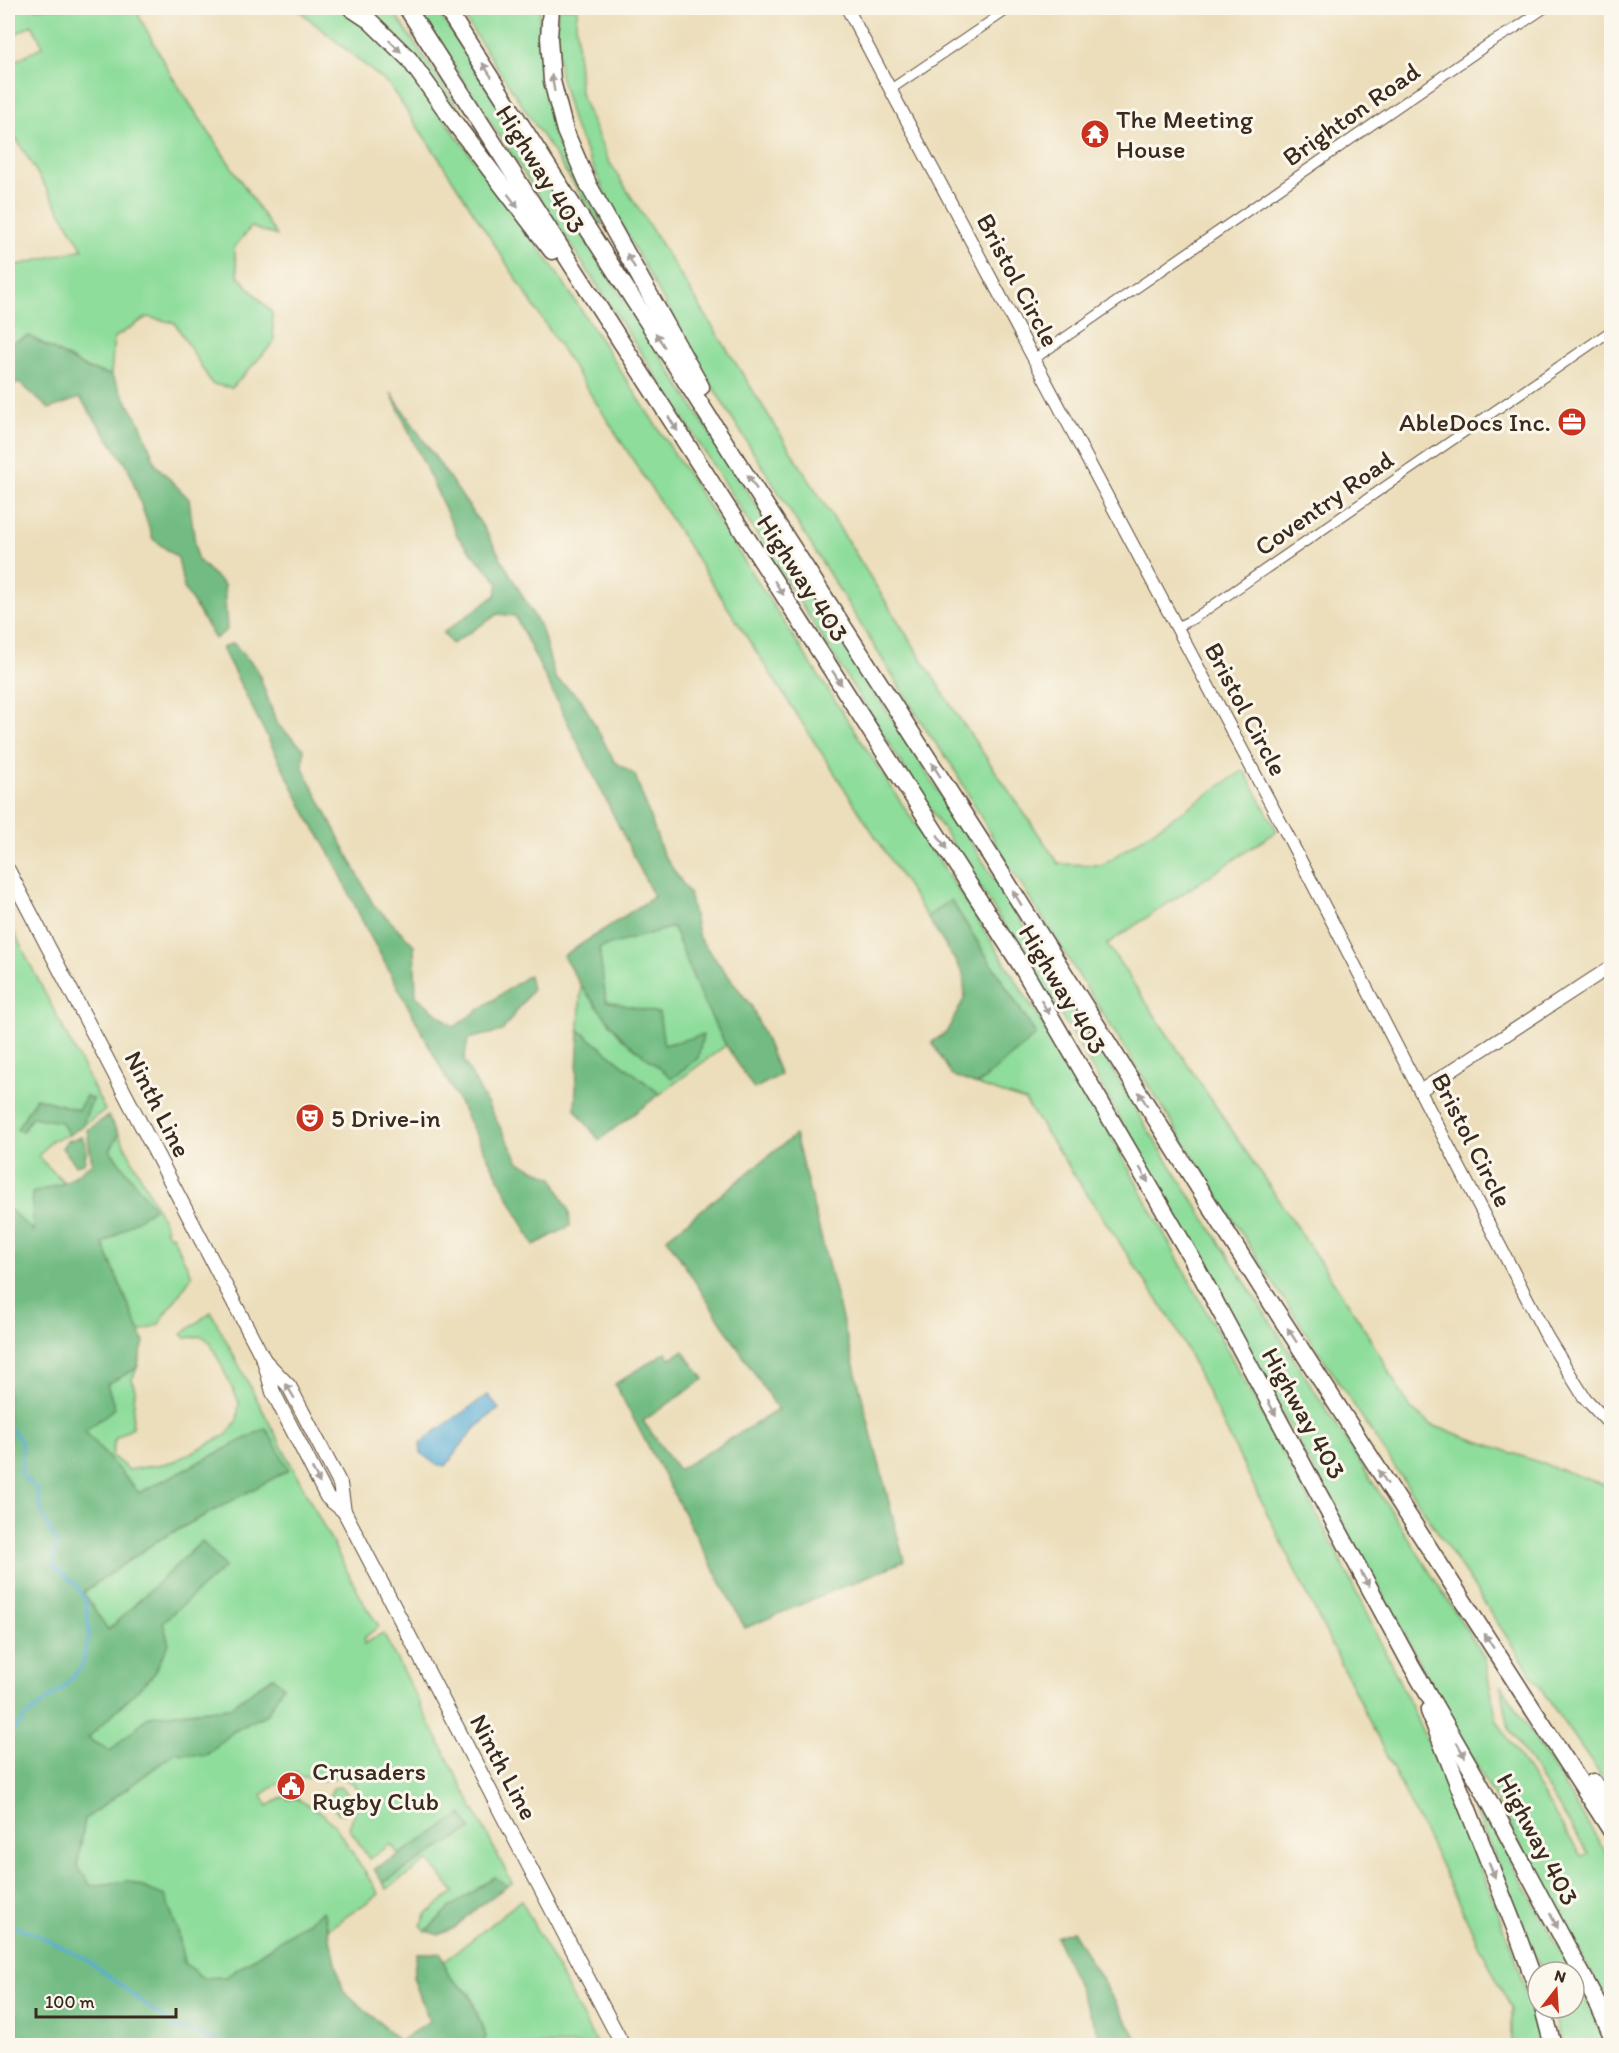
<svg xmlns="http://www.w3.org/2000/svg" width="1619" height="2053" viewBox="0 0 1619 2053" font-family="Itim,sans-serif">
<rect width="100%" height="100%" fill="#fbf7ec"/>
<filter id="ink" filterUnits="userSpaceOnUse"><feTurbulence type="fractalNoise" baseFrequency=".0167" numOctaves="2"/><feDisplacementMap in="SourceGraphic" scale="12" xChannelSelector="R" yChannelSelector="G"/><feConvolveMatrix kernelMatrix="1 2 1 2 8 2 1 2 1" color-interpolation-filters="sRGB"/></filter>
<filter id="wash" filterUnits="userSpaceOnUse"><feTurbulence type="fractalNoise" baseFrequency=".008" numOctaves="4" result="noise"/><feDisplacementMap in="SourceGraphic" scale="24" xChannelSelector="R" yChannelSelector="G"/><feGaussianBlur stdDeviation="1.35" result="paint"/><feColorMatrix in="noise" values="0 0 0 0 0 0 0 0 0 0 0 0 0 0 0 0 0 1.4 0 .05"/><feComposite in="paint" operator="in"/></filter>
<g filter="url(#wash)">
<rect width="100%" height="100%" fill="#ecdebb"/>
<g fill="#8edd9b" stroke="#64845c" stroke-width="1.5">
<polygon points="8,8 140,8 138,14 171,75 277,236 251,227 234,248 238,276 272,313 274,342 232,388 212,384 175,323 147,317 114,338 111,375 88,369 29,336 8,344 8,262 18,265 83,249 16,138 8,144 8,65 43,46 32,25 8,38"/>
<polygon points="296,8 345,8 368,26 416,80 555,270 997,950 1105,1125 1330,1539 1397,1676 1450,1791 1511,1946 1534,2018 1538,2045 1511,2045 1511,2009 1175,1326 1025,1101 977,1085 1036,1034 951,900 927,917 440,160 389,85"/>
<polygon points="366,8 391,8 495,162 399,38"/>
<polygon points="416,8 436,8 680,386 1088,1026 1145,1125 1484,1657 1497,1721 1581,1856 1589,1854 1509,1729 1501,1684 1611,1861 1611,2015 1604,1997 1074,1036 664,388"/>
<polygon points="458,8 540,8 540,43 546,91 603,223 601,225"/>
<polygon points="558,8 578,8 576,20 580,93 608,160 957,715 1059,864 1102,865 1244,770 1277,831 1107,944 1361,1323 1410,1408 1431,1425 1611,1487 1611,1790 1555,1710 1272,1281 1000,851 953,767 927,731 701,368 611,206 573,123 560,75 556,31"/>
<polygon points="8,921 105,1110 82,1126 92,1099 79,1110 36,1098 17,1129 22,1132 31,1116 61,1122 69,1135 52,1140 38,1157 65,1183 32,1193 33,1232 8,1208"/>
<polygon points="673,927 701,997 726,1045 660,1094 579,1030 581,986 622,1038 663,1045 659,1013 605,1001 599,947"/>
<polygon points="119,1134 167,1228 165,1230 169,1236 172,1235 192,1276 158,1325 140,1332 103,1244 153,1208 110,1150"/>
<polygon points="211,1312 366,1607 379,1626 364,1638 364,1644 383,1633 512,1883 507,1886 495,1878 452,1906 426,1931 421,1925 427,1914 454,1892 428,1860 387,1889 383,1883 470,1829 463,1814 399,1855 391,1844 369,1859 349,1828 360,1797 353,1783 339,1776 321,1781 300,1776 296,1771 262,1795 268,1806 285,1796 289,1800 296,1798 322,1813 336,1827 379,1894 328,1929 323,1911 226,1977 203,1978 184,1963 178,1931 128,1881 91,1886 77,1866 85,1819 175,1753 207,1755 234,1731 267,1714 273,1677 229,1708 149,1716 110,1751 87,1738 153,1675 163,1622 202,1541 108,1630 83,1593 157,1541 288,1470 266,1428 139,1493 84,1431 107,1384 137,1368 132,1379 135,1390 132,1427 115,1439 112,1456 129,1470 173,1462 226,1435 237,1421 239,1402 210,1342 202,1336 186,1338 182,1334"/>
<polygon points="1467,1781 1572,1972 1542,1972 1464,1783"/>
<path d="M340 1787C353 1794 350 1804 343 1814L338 1813 329 1797 333 1788Z"/>
<polygon points="521,1900 597,2045 482,2045 486,2037 470,1994 449,1976 444,1962"/>
<polygon points="1574,1977 1594,2016 1606,2045 1561,2045 1553,2008 1574,2008"/>
</g>
<g fill="#72bc83" stroke="#567350" stroke-width="1.5">
<polygon points="29,336 88,369 111,375 140,423 156,465 189,499 197,559 224,585 227,630 215,639 184,588 178,558 153,539 128,467 80,398 49,409 19,382 8,387 8,344"/>
<polygon points="391,393 485,530 542,630 555,678 581,699 614,761 635,775 663,854 689,893 699,938 752,1007 780,1075 754,1089 726,1045 701,997 673,927 599,948 606,1001 659,1013 664,1045 703,1035 698,1058 672,1078 622,1038 581,986 563,956 654,897 515,616 498,614 452,644 443,633 496,595 498,582 458,537"/>
<path d="M233 643 257 669 277 724 304 749 303 768 373 904 414 945 416 996 454 1027 529 975 532 990 502 1031 468 1039 464 1061 519 1162 553 1178 569 1211 570 1226 534 1245C479 1141 425 1036 368 932 349 896 335 856 311 823L222 648Z"/>
<polygon points="951,900 1036,1035 977,1085 952,1076 932,1042 946,1033 965,997 963,973 927,917"/>
<polygon points="579,1030 660,1094 599,1140 575,1109"/>
<polygon points="86,1096 92,1100 82,1126 69,1135 61,1122 32,1117 22,1132 17,1129 36,1098 78,1110"/>
<polygon points="108,1116 119,1134 110,1150 154,1208 103,1244 144,1342 137,1368 107,1384 115,1408 85,1431 139,1493 266,1428 289,1470 157,1541 83,1592 108,1630 202,1541 225,1567 163,1622 169,1644 153,1675 88,1738 110,1751 149,1716 229,1708 273,1677 283,1686 267,1714 234,1731 205,1756 175,1753 85,1819 77,1866 91,1886 128,1881 165,1896 178,1931 184,1963 203,1978 226,1977 323,1911 343,1990 400,2041 429,2021 413,1977 417,1953 441,1953 449,1976 469,1994 486,2037 482,2045 8,2045 8,1208 33,1231 32,1193 65,1183 92,1163 87,1130"/>
<polygon points="795,1135 904,1561 745,1628 615,1384 666,1352 670,1359 683,1351 704,1379 643,1421 678,1470 778,1410 667,1238"/>
<polygon points="82,1137 87,1148 84,1163 76,1165 62,1148 67,1141"/>
<polygon points="462,1814 471,1829 383,1883 374,1869 399,1855"/>
<polygon points="495,1877 507,1886 478,1907 454,1928 439,1935 426,1931 452,1906"/>
<polygon points="1072,1931 1141,2045 1104,2045 1056,1937"/>
</g>
<path fill="#5aadd6" stroke="#4a6c7a" stroke-width="1.5" d="M488 1395 499 1409C476 1424 462 1443 446 1466L435 1464 421 1453 420 1443 437 1430Z"/>
<g fill="none" stroke-linecap="round" stroke-linejoin="round">
<g stroke="#5aadd6" stroke-width="3">
<polyline points="8,1297 14,1300 14,1315 8,1320"/>
<path d="M8 1428C27 1438 23 1456 21 1475L36 1488 43 1518 57 1542 53 1565 76 1585 86 1602 89 1634 82 1666 65 1686 25 1718 8 1736"/>
<polyline points="8,1925 29,1931 84,1958 178,2029 235,2046"/>
</g>
</g>
</g>
<g filter="url(#ink)">
<g fill="none" stroke-linecap="round" stroke-linejoin="round">
<g stroke="#564536" stroke-width="11">
<g id="minor">
<polyline points="891,89 1010,8"/>
<polyline points="1034,359 1490,43 1514,29 1545,8"/>
<polyline points="1177,627 1193,619 1612,330"/>
</g>
</g>
<g stroke="#564536" stroke-width="14">
<g id="tertiary">
<polyline points="847,8 1289,838 1547,1337 1584,1397 1612,1427"/>
<polyline points="1421,1090 1612,966"/>
</g>
</g>
<g stroke="#564536" stroke-width="16">
<g id="secondary">
<polyline points="8,870 264,1360 273,1392 327,1497 344,1511"/>
<polyline points="264,1360 289,1386 340,1484 344,1511 623,2046"/>
</g>
</g>
<g stroke="#564536" stroke-width="19">
<g id="motorway">
<polyline points="351,8 369,20 409,59 457,126 552,251"/>
<polyline points="407,8 1020,964 1191,1257 1410,1663 1480,1784 1599,2006 1612,2036"/>
<polyline points="446,8 990,855 1261,1287 1612,1832"/>
<polyline points="551,8 549,38 552,81 565,131 589,186 701,387"/>
<polyline points="1429,1711 1517,1933 1538,1991"/>
<polyline points="1593,1782 1612,1809"/>
<polyline points="1543,2008 1553,2046"/>
</g>
</g>
<use href="#minor" stroke="#fff" stroke-width="9"/>
<use href="#tertiary" stroke="#fff" stroke-width="12"/>
<use href="#secondary" stroke="#fff" stroke-width="14"/>
<use href="#motorway" stroke="#fff" stroke-width="16"/>
</g>
<defs><path id="oneway-solid" d="M-6-.8H1V-3.2L6.5 0L1 3.2V.8H-6Z" transform="scale(1.5)"/></defs>
<g fill="#a79f9a">
<use href="#oneway-solid" transform="translate(395 46) rotate(45)"/>
<use href="#oneway-solid" transform="translate(487 70) rotate(-123)"/>
<use href="#oneway-solid" transform="translate(553 83) rotate(-100)"/>
<use href="#oneway-solid" transform="translate(513 201) rotate(53)"/>
<use href="#oneway-solid" transform="translate(631 261) rotate(-119)"/>
<use href="#oneway-solid" transform="translate(660 340) rotate(-122)"/>
<use href="#oneway-solid" transform="translate(673 424) rotate(57)"/>
<use href="#oneway-solid" transform="translate(752 482) rotate(-123)"/>
<use href="#oneway-solid" transform="translate(779 588) rotate(57)"/>
<use href="#oneway-solid" transform="translate(837 678) rotate(57)"/>
<use href="#oneway-solid" transform="translate(936 770) rotate(-123)"/>
<use href="#oneway-solid" transform="translate(942 842) rotate(57)"/>
<use href="#oneway-solid" transform="translate(1017 898) rotate(-122)"/>
<use href="#oneway-solid" transform="translate(1045 1007) rotate(59)"/>
<use href="#oneway-solid" transform="translate(1143 1099) rotate(-122)"/>
<use href="#oneway-solid" transform="translate(1144 1175) rotate(60)"/>
<use href="#oneway-solid" transform="translate(1292 1335) rotate(-123)"/>
<use href="#oneway-solid" transform="translate(290 1391) rotate(-121)"/>
<use href="#oneway-solid" transform="translate(1272 1408) rotate(61)"/>
<use href="#oneway-solid" transform="translate(316 1476) rotate(63)"/>
<use href="#oneway-solid" transform="translate(1383 1477) rotate(-123)"/>
<use href="#oneway-solid" transform="translate(1365 1579) rotate(61)"/>
<use href="#oneway-solid" transform="translate(1489 1641) rotate(-123)"/>
<use href="#oneway-solid" transform="translate(1461 1750) rotate(61)"/>
<use href="#oneway-solid" transform="translate(1492 1870) rotate(68)"/>
<use href="#oneway-solid" transform="translate(1554 1921) rotate(62)"/>
</g>
</g>
<defs>
<g id="temple-disc" transform="scale(1.5)"><circle r="9.5" fill="#c8321e" stroke="#fbf7ec"/><path d="M0-6L5-2H3V0L6.5 2.5H4V6H1.5V3h-3V6H-4V2.5H-6.5L-3 0V-2H-5Z" fill="#fff"/></g>
<g id="office-disc" transform="scale(1.5)"><circle r="9.5" fill="#c8321e" stroke="#fbf7ec"/><path d="M-6-3h4V-5.5h4V-3h4V5H-6ZM-1-4.5V-3h2v-1.5ZM-6 0V1H6V0Z" fill="#fff"/></g>
<g id="theatre-disc" transform="scale(1.5)"><circle r="9.5" fill="#c8321e" stroke="#fbf7ec"/><path d="M-5-5.5Q0-4 5-5.5V0Q5 5 0 6Q-5 5-5 0ZM-3.3-2.5H-1v1.5H-3.3ZM1-2.5H3.3v1.5H1ZM-2.8 1Q0 5.5 2.8 1Z" fill="#fff"/></g>
<g id="civic-disc" transform="scale(1.5)"><circle r="9.5" fill="#c8321e" stroke="#fbf7ec"/><path d="M-.6-6.5H3V-4.5H.6V-3L4-1V1h2V6H-6V1h2V-1L-.6-3ZM-1.2 2.5V6h2.4V2.5Z" fill="#fff"/></g>
</defs>
<g fill-rule="evenodd">
<use href="#temple-disc" x="1095" y="134"/>
<use href="#office-disc" x="1572" y="422"/>
<use href="#theatre-disc" x="310" y="1118"/>
<use href="#civic-disc" x="291" y="1786"/>
</g>
<g text-anchor="middle" stroke-width="6" stroke-linejoin="round" paint-order="stroke">
<g font-size="26" fill="#3b2a1e" stroke="#fbf7ec">
<text transform="translate(1351 114) rotate(-35)" y="9">Brighton Road</text>
<text transform="translate(541 169) rotate(58)" y="9">Highway 403</text>
<text transform="translate(1018 280) rotate(62)" y="9">Bristol Circle</text>
<text transform="translate(1324 503) rotate(-35)" y="9">Coventry Road</text>
<text transform="translate(803 578) rotate(57)" y="9">Highway 403</text>
<text transform="translate(1246 709) rotate(62)" y="9">Bristol Circle</text>
<text transform="translate(1063 989) rotate(59)" y="9">Highway 403</text>
<text transform="translate(158 1104) rotate(63)" y="9">Ninth Line</text>
<text transform="translate(1472 1140) rotate(63)" y="9">Bristol Circle</text>
<text transform="translate(1304 1413) rotate(61)" y="9">Highway 403</text>
<text transform="translate(504 1767) rotate(62)" y="9">Ninth Line</text>
<text transform="translate(1538 1839) rotate(62)" y="9">Highway 403</text>
</g>
<g font-size="26" fill="#3b2a1e" stroke="#fbf7ec" text-anchor="start">
<text x="1116" y="128">The Meeting<tspan x="1116" dy="30">House</tspan></text>
<text x="1551" y="431" text-anchor="end">AbleDocs Inc.</text>
<text x="331" y="1127">5 Drive-in</text>
<text x="312" y="1780">Crusaders<tspan x="312" dy="30">Rugby Club</tspan></text>
</g>
</g>
<rect width="1619" height="2053" fill="none" stroke="#fbf7ec" stroke-width="30"/>
<g transform="translate(1556 1990) rotate(17)"><circle r="28" fill="#fbf7ec" stroke="#aea59a" stroke-width="1.5"/>
<path d="M0-4.5L10 22L0 15L-10 22Z" fill="#c8321e"/>
<text y="-9" font-size="16" font-weight="bold" text-anchor="middle" fill="#3b2a1e">N</text>
</g>
<path d="M36 2008v9h140v-9" fill="none" stroke="#3b2a1e" stroke-width="3"/>
<text x="45" y="2008" font-size="18" fill="#3b2a1e" stroke="#fbf7ec" stroke-width="4.5" paint-order="stroke">100 m</text>
</svg>
